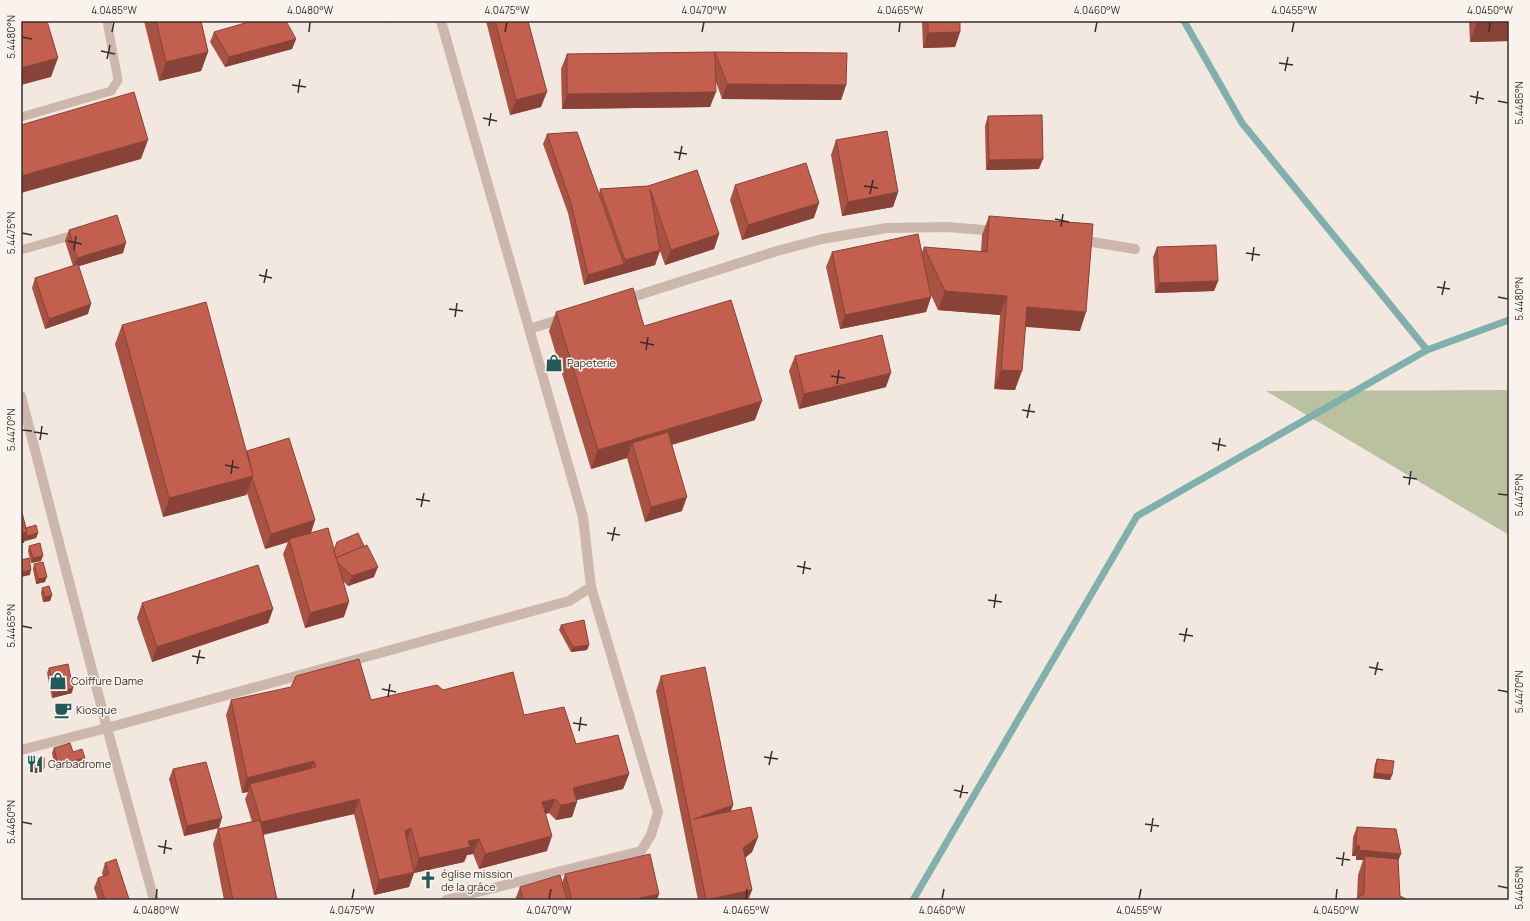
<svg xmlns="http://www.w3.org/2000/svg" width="1530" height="921" viewBox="0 0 1530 921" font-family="Manrope,sans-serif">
<rect width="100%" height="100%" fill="#f2e8e0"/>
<polygon fill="#bac1a0" points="1509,390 1509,535 1266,391"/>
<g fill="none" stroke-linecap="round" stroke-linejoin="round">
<g stroke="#80afac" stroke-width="7">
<polyline points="1184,21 1242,123 1427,350"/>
<polyline points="913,900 1137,516 1427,350 1509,320"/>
</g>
<g stroke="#cbb7ac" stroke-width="9">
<polyline points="21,117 111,91 118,80 107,21"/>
<polyline points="21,250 77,234"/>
</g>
<g stroke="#cbb7ac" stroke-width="10">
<polyline points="1080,240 1135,249"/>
<polyline points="623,300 777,251 822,239 887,228 947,227 996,231"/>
<polyline points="529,329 565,318"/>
<polyline points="21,396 107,728 154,900"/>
<polyline points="21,750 107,728 547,607 569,601 591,587 583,517 441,21"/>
<polyline points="446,900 641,851 651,835 658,812 591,587"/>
</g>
</g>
<g fill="#a75243">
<polygon points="144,21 201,21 208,52 201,71 159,81"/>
<polygon points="486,21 528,21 541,107 510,115"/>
<polygon points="922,21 960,21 960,32 955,47 923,48"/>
<polygon points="1469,21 1509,21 1509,41 1470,42"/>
<polygon points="214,32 296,39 292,49 225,67 210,42"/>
<polygon points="715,52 846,85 841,100 722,99 716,82 710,107 562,109 561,69 567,54"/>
<polygon points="988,116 1039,169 986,170 985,126"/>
<polygon points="547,134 599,194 600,189 648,186 719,234 714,249 665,265 660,251 655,265 584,285 568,213 543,144"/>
<polygon points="836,140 898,192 893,207 842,216 831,155"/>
<polygon points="735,185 814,218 742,240 730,200"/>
<polygon points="989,216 1080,331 1026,327 1015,390 994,389 1000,315 938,310 931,295 931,297 926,312 840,329 826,267 832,252 922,252 924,247 981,252 982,235"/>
<polygon points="69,230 123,253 78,266 88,314 45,329 32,288 35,278 73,266 65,241"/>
<polygon points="1157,247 1218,281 1214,291 1155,293 1153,257"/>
<polygon points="556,312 644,326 755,420 672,445 682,511 645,522 627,458 591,469 549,331"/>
<polygon points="122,325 247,451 315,520 311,533 334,550 337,542 374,577 348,586 343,581 344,617 305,628 283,554 288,542 265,549 247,493 246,495 163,517 115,344"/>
<polygon points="795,356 886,387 799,409 789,371"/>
<polygon points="21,509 26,528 38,533 36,538 25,541 25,539 24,543 21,543"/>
<polygon points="29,546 41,561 31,563 28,551"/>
<polygon points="34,564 45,582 36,584 33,569"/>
<polygon points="42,588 52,595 50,601 43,602 41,593"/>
<polygon points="142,603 273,609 268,623 152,662 137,618"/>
<polygon points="561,625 589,645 587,650 571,652 559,630"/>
<polygon points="49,668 72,693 52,698 47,673"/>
<polygon points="661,676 733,805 731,811 758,837 752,852 745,858 752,890 748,900 698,900 656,691"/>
<polygon points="443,690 524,715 576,744 629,774 623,789 577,800 572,817 556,820 549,813 546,814 547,851 479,869 473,854 467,855 464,862 414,873 409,887 374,895 354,814 263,835 277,900 224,900 213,844 218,829 252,822 245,799 248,792 242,793 226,715 231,700 371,700"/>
<polygon points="54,748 73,752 85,758 83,763 56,770 52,753"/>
<polygon points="34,758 44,768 42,773 33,773 33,763"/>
<polygon points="1377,759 1392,775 1390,780 1373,778 1375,764"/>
<polygon points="173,769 219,828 184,836 169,779"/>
<polygon points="1357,827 1398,861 1400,896 1357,898 1358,875 1363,860 1356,860 1356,856 1352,856 1353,837"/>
<polygon points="105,863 128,900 98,900 94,888 98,878 103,876 102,873"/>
<polygon points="565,874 657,900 515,900 520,887 562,883"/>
</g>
<g fill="#884237">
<polygon points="388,21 395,21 388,23"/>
<polygon points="1509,22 1509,41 1470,42 1477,23"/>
<polygon points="960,32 955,47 923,48 928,33"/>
<polygon points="296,39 292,49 225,67 229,57"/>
<polygon points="208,52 201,71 159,81 166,62"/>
<polygon points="58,58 51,77 21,85 21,68"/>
<polygon points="727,84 846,85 841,100 722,99"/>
<polygon points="547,92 541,107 510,115 516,100"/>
<polygon points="716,92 710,107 562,109 567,94"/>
<polygon points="148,140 141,159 21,193 21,176"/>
<polygon points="1043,159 1039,169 986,170 989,160"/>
<polygon points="898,192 893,207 842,216 848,202"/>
<polygon points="819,203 814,218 742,240 748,225"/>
<polygon points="719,234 714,249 665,265 671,250"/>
<polygon points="126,243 123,253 73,268 77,258"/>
<polygon points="660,250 655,265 584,285 588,275 624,264 625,260"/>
<polygon points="1218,281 1214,291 1155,293 1159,283"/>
<polygon points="945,291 1007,296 1000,315 938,310"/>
<polygon points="931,297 926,312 840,329 845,315"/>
<polygon points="91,304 88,314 45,329 49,319"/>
<polygon points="1027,307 1086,312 1080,331 1020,326"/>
<polygon points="1001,370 1022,371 1015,390 994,389"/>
<polygon points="891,373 886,387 799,409 804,394"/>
<polygon points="762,401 755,420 636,455 632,443 627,458 591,469 598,450"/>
<polygon points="253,476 246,495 163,517 169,498"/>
<polygon points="687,497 682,511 645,522 651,507"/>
<polygon points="315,520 310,535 289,539 288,542 265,549 271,534"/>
<polygon points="27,532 24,543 21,543 21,534"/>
<polygon points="38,533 36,538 25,541 27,536"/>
<polygon points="43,556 41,561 31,563 33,558"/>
<polygon points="378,567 374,577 348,586 352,576"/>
<polygon points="31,570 30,575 21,577 21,572"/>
<polygon points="47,577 45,582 36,584 38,579"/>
<polygon points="52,595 50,601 43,602 45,597"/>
<polygon points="349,602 344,617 305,628 310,613"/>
<polygon points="273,609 268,623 152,662 157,647"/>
<polygon points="589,645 587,650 571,652 573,647"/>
<polygon points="73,688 72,693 52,698 54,693"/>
<polygon points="85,758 83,763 56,770 58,765"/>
<polygon points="314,761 309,775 250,784 248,792 242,793 247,778"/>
<polygon points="34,767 44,768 42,773 33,773"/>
<polygon points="1375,773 1392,775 1390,780 1373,778"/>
<polygon points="629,774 623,789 568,802 573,788"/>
<polygon points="359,799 354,814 256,836 261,822"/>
<polygon points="555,799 549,813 537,816 542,802"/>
<polygon points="577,802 572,817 556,820 561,805"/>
<polygon points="733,805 727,820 694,819"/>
<polygon points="222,818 219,828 184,836 187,826"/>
<polygon points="411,828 406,843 405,831"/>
<polygon points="552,836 547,851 479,869 485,854"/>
<polygon points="758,837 752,852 738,863 743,848"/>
<polygon points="479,839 473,854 467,855 464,862 414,873 409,887 374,895 379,880 414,873 419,858 468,841"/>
<polygon points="1356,846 1360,846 1356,856 1352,856"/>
<polygon points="1359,850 1401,854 1397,864 1365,856 1363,860 1356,860"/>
<polygon points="752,890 748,900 706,900"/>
<polygon points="659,894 657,900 631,900"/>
</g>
<g fill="#c25f4e" stroke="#884237">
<polygon points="21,21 47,21 58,58 21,68"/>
<polygon points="156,21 201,21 208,52 166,62"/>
<polygon points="252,21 286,21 296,39 229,57 214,32"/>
<polygon points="495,21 528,21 547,92 516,100"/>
<polygon points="928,21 960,21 960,32 928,33"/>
<polygon points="1477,21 1509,21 1509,22 1477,23"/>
<polygon points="715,52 716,92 567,94 567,54 715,52 847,53 846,85 727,84"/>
<polygon points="134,92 148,140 21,176 21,125"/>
<polygon points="1042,115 1043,159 989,160 988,116"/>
<polygon points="887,131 898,192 848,202 836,140"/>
<polygon points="577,132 624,264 588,275 571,203 547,134"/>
<polygon points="806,163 819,203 748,225 735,185"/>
<polygon points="697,170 719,234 671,250 650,189 660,250 625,260 600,189 648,186"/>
<polygon points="117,215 126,243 77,258 69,230"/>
<polygon points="989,216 1093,224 1086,312 1027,307 1022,371 1001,370 1007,296 945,291 924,247 987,252"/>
<polygon points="918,234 931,297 845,315 832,252"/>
<polygon points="1216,245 1218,281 1159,283 1157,247"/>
<polygon points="78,264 91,304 49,319 35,278"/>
<polygon points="633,288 644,326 731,300 762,401 598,450 556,312"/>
<polygon points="206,302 253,476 169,498 122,325"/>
<polygon points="882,335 891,373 804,394 795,356"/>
<polygon points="668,432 687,497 651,507 632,443"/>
<polygon points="289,438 315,520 271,534 252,478 253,476 247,451"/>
<polygon points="21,509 27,532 21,534"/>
<polygon points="36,525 38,533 27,536 26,528"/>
<polygon points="328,528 349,602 310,613 289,539"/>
<polygon points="358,533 364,546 336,558 334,551 337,542"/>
<polygon points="40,543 43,556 33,558 29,546"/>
<polygon points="367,545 378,567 352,576 338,563 336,558"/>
<polygon points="29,558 31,570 21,572 21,560"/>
<polygon points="43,562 47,577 38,579 34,564"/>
<polygon points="258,565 273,609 157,647 142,603"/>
<polygon points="49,586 52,595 45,597 42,588"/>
<polygon points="584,620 589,645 573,647 561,625"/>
<polygon points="359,659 371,700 437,685 443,690 513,672 524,715 564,707 576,744 618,735 629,774 573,788 577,802 561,805 555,799 542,802 552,836 485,854 479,839 468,841 470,847 419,858 411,828 405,831 414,872 379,880 359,799 261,822 250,784 316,767 314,761 247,778 231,700 291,687 296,676"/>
<polygon points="68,664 73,688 54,693 49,668"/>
<polygon points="705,667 733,805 694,819 751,807 758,837 743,848 752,890 706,900 661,676"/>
<polygon points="70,743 73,752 82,749 85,758 58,765 54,748"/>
<polygon points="34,758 44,758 44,768 34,767"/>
<polygon points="1377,759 1394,761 1392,775 1375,773"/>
<polygon points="206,762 222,818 187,826 173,769"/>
<polygon points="260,820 277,900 233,900 218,829"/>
<polygon points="1357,827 1396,829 1401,854 1359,850 1360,846 1356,846"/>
<polygon points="650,854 659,894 631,900 572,900 565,874"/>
<polygon points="1365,856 1398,859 1400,896 1408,900 1354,900 1364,894"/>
<polygon points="116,859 129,899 124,900 105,900 98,878 109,874 105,863"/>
<polygon points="560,875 567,900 523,900 520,887"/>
</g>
<path fill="none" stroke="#392e2b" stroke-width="1.5" d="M112 32 114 22M309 32 310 22M505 32 507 22M702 32 704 22M899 32 900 22M1095 32 1097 22M1292 32 1294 22M1489 32 1490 22M22 37 32 39M101 51 115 54M107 59 110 45M1279 63 1293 65M1285 71 1288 57M292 85 306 87M298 93 300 79M1470 96 1484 99M1498 101 1508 103M1476 104 1478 91M483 118 497 121M489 126 491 113M674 152 687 154M679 160 682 146M864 186 878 188M870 194 873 180M1055 219 1069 222M1061 227 1063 214M22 233 32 235M68 241 82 244M74 250 76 236M1246 253 1260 255M1252 261 1254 247M259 275 272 278M264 283 267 269M1437 287 1450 289M1442 295 1445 281M1498 297 1508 299M449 309 463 311M455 317 457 303M640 342 654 345M646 350 648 337M831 376 845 378M837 384 839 370M1022 410 1035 412M1027 418 1030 404M22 430 32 431M34 432 48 434M40 440 42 426M1212 443 1226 446M1218 451 1220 438M225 465 239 468M231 474 233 460M1403 477 1417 479M1409 485 1411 471M1498 494 1508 495M416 499 430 501M421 507 424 493M607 533 620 535M612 541 615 527M797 566 811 569M803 574 805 561M988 600 1002 602M994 608 996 594M22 626 32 628M1179 634 1193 636M1184 642 1187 628M192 656 205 658M197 664 200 650M1369 667 1383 670M1375 675 1378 662M382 689 396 692M1498 690 1508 692M388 697 390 684M573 723 587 725M579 731 581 717M764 757 778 759M769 765 772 751M954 790 968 793M960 798 963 785M22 822 32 824M1145 824 1159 826M1151 832 1153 818M158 846 172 849M164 854 166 840M1336 858 1350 860M1342 866 1344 852M1498 886 1508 888M156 899 157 889M352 899 354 889M549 899 551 889M746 899 747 889M942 899 944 889M1139 899 1141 889M1336 899 1337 889"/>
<defs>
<g id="shop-bare" transform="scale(1.38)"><path d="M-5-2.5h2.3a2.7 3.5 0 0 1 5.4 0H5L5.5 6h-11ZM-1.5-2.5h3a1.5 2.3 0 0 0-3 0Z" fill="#215a58" stroke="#faf2ed" stroke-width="2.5" paint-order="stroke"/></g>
<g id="cafe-bare" transform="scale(1.38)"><path d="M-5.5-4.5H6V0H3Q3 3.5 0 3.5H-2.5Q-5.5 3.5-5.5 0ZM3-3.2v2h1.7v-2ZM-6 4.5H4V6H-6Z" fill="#215a58" stroke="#faf2ed" stroke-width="2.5" paint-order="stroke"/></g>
<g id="restaurant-bare" transform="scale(1.38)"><path d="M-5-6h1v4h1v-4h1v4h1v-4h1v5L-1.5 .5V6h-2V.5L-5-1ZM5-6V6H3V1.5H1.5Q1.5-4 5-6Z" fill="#215a58" stroke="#faf2ed" stroke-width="2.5" paint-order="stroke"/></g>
<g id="church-bare" transform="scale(1.38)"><path d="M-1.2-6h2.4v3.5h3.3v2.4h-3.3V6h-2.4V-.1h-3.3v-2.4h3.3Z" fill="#215a58" stroke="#faf2ed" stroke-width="2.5" paint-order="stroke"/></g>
</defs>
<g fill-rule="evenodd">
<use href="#shop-bare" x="554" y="363"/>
<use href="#shop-bare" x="58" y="681"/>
<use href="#cafe-bare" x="63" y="710"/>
<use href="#restaurant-bare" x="35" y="764"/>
<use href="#church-bare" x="428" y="880"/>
</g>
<g text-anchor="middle" stroke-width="3" stroke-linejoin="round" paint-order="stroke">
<g font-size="11" fill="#392e2b" stroke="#faf2ed" text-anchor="start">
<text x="567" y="367">Papeterie</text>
<text x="71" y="685">Coiffure Dame</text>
<text x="76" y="714">Kiosque</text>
<text x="48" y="768">Garbadrome</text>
<text x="441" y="878">église mission<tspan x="441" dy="13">de la grâce</tspan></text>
</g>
</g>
<rect width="1530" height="921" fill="none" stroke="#faf2ed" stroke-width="44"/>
<rect x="22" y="22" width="1486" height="877" fill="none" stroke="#392e2b" stroke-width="1.5"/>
<g font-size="10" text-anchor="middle" fill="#392e2b">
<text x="114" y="14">4.0485°W</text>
<text x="310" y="14">4.0480°W</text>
<text x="507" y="14">4.0475°W</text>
<text x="704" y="14">4.0470°W</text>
<text x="900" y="14">4.0465°W</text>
<text x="1097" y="14">4.0460°W</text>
<text x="1294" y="14">4.0455°W</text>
<text x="1490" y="14">4.0450°W</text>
<text transform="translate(11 37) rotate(-90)" y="4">5.4480°N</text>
<text transform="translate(1519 103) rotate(-90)" y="4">5.4485°N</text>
<text transform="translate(11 233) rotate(-90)" y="4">5.4475°N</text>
<text transform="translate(1519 299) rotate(-90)" y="4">5.4480°N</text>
<text transform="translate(11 430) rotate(-90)" y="4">5.4470°N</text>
<text transform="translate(1519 495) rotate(-90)" y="4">5.4475°N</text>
<text transform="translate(11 626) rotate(-90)" y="4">5.4465°N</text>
<text transform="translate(1519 692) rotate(-90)" y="4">5.4470°N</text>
<text transform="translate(11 822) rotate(-90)" y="4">5.4460°N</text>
<text transform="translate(1519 888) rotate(-90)" y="4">5.4465°N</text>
<text x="156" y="914">4.0480°W</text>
<text x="352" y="914">4.0475°W</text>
<text x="549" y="914">4.0470°W</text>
<text x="746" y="914">4.0465°W</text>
<text x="942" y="914">4.0460°W</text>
<text x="1139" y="914">4.0455°W</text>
<text x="1336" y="914">4.0450°W</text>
</g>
</svg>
